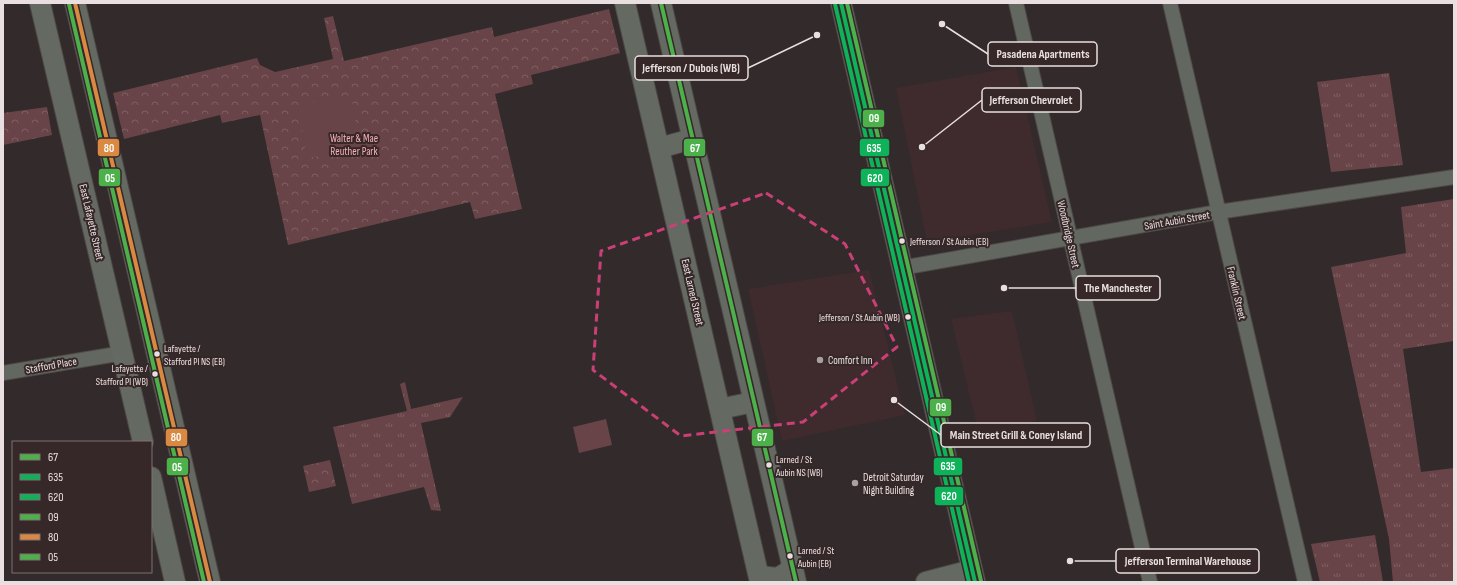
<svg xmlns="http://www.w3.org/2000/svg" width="1457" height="585" viewBox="0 0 1457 585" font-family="'Sofia Sans Condensed',sans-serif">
<defs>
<pattern id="grass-tufts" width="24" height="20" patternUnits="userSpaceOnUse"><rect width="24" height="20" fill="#684448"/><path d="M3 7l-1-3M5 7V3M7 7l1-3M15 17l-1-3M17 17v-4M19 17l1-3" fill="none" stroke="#7e5f62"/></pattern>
<pattern id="park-crowns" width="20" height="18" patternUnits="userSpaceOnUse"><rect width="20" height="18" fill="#684448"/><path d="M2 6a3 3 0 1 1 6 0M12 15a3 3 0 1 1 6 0" fill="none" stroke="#7e5f62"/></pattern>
</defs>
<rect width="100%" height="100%" fill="#322a2b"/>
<g fill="#3f2b2d">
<polygon points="1016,67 1052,222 927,242 896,88"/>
<polygon points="869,270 905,415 782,441 748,289"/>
<polygon points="1012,311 1037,421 978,430 951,319"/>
</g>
<g fill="url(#grass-tufts)">
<polygon points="1389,73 1403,165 1331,172 1317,82"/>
<polygon points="1454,199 1454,341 1403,349 1421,472 1454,468 1454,582 1393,582 1389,539 1331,267 1406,253 1401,207"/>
<polygon points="405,382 411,409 463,397 450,417 421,423 441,511 431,510 424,487 352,504 333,427 407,411 400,384"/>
<polygon points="1375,535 1383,582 1320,582 1311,544"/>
</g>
<g fill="url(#park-crowns)">
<polygon points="609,9 620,53 531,75 533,84 495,94 522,209 475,219 470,202 288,245 260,115 222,123 220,115 124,139 113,93 257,58 260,65 275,72 333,59 324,18 333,16 344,61 492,27 494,37"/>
<polygon points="47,107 52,135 3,145 3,113"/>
<polygon points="330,460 336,486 309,492 303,466"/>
</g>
<g fill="#684448">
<polygon points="351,95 360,149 307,158 298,105"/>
<polygon points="606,419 612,445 579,453 573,427"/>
</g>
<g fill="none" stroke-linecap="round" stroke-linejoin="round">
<g stroke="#4e4849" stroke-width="16">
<g id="street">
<polyline points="1016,3 1150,582"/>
<polyline points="1170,3 1305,582"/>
<polyline points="901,268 1218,212 1454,177"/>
<polyline points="3,373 123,353"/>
</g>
</g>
<g stroke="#4e4849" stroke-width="22">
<g id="secondary">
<polyline points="40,3 143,442"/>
<polyline points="75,3 210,582"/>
<polyline points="625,3 760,582"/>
<polyline points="661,3 796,582"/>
<polyline points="841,3 975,582"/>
<polyline points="659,148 692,139"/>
<polyline points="720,409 753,402"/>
<polyline points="151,477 175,582"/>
<polyline points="759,576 778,578 792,569"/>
<polyline points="926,582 972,570"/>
</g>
</g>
<use href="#street" stroke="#62675f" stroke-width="14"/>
<use href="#secondary" stroke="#646a61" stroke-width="20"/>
<g stroke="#362728" stroke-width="7">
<polyline id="bus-1" points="661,3 796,582"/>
</g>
<g stroke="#362728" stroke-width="7">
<polyline id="bus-2" points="841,3 975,582"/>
</g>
<g stroke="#362728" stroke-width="7">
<polyline id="bus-3" points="835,4 969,582"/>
</g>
<g stroke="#362728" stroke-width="7">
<polyline id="bus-4" points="847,3 981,581"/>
</g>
<g stroke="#362728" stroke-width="7">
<polyline id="bus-5" points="75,3 210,582"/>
</g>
<g stroke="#362728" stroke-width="7">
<polyline id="bus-6" points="69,4 204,582"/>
</g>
<use href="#bus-1" stroke="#4cb14a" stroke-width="4"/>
<use href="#bus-2" stroke="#0db259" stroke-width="4"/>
<use href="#bus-3" stroke="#0db259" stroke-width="4"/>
<use href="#bus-4" stroke="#4cb14a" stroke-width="4"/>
<use href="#bus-5" stroke="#d98942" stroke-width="4"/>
<use href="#bus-6" stroke="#4cb14a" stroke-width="4"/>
</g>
<path fill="none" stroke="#ca4076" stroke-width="3" stroke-dasharray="8 5" stroke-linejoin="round" d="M766 193 845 244 897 347 803 422 681 436 593 370 601 251Z"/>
<g fill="#e9dfe0" stroke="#362728" stroke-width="1.5">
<circle cx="902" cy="241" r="3.5"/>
<circle cx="908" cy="317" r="3.5"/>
<circle cx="157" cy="354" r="3.5"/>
<circle cx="155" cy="374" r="3.5"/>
<circle cx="769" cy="465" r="3.5"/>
<circle cx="790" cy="556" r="3.5"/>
</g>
<g fill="#a9a0a1" stroke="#362728" stroke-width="1.5">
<circle cx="820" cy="360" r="4"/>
<circle cx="855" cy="483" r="4"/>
</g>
<g text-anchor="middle" stroke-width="4" stroke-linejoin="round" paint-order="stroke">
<g font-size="10" fill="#e9dfe0" stroke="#362728" text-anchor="start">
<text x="910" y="245">Jefferson / St Aubin (EB)</text>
<text x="900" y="321" text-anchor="end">Jefferson / St Aubin (WB)</text>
<text x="164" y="352">Lafayette /<tspan x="164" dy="13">Stafford Pl NS (EB)</tspan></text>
<text x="148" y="372" text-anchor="end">Lafayette /<tspan x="148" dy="13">Stafford Pl (WB)</tspan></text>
<text x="776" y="463">Larned / St<tspan x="776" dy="13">Aubin NS (WB)</tspan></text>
<text x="798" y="554">Larned / St<tspan x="798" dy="13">Aubin (EB)</tspan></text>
</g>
<g font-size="11" fill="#f9afb7" stroke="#362728">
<text x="354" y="142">Walter &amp; Mae<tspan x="354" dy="13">Reuther Park</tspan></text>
</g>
<g font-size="11" fill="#e9dfe0" stroke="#362728">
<text transform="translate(1177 220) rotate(-10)" y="4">Saint Aubin Street</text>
<text transform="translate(92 222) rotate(77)" y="4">East Lafayette Street</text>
<text transform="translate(1069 234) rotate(77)" y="4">Woodbridge Street</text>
<text transform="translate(693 292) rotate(77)" y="4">East Larned Street</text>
<text transform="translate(1237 293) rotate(77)" y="4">Franklin Street</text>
<text transform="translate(51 365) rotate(-10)" y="4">Stafford Place</text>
</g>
<g font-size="11" fill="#e9dfe0" stroke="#362728" text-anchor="start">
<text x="828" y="364">Comfort Inn</text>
<text x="863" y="481">Detroit Saturday<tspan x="863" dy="13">Night Building</tspan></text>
</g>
</g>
<path fill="none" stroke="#e9dfe0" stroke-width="1.5" d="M942 24L988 54M817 35L748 68M922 147L982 100M1004 288L1076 288M894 400L941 435M1070 561L1116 561"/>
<g fill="#e9dfe0" stroke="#362728" stroke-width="1.5">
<circle cx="942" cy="24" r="4"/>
<circle cx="817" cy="35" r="4"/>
<circle cx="922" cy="147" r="4"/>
<circle cx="1004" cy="288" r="4"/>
<circle cx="894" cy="400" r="4"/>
<circle cx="1070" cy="561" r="4"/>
</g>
<g fill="#362728" stroke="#e9dfe0" stroke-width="1.5">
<rect x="988" y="42" width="109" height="24" rx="4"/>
<rect x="635" y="56" width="113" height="24" rx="4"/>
<rect x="982" y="88" width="99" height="24" rx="4"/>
<rect x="1076" y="276" width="84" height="24" rx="4"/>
<rect x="941" y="423" width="149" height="24" rx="4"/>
<rect x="1116" y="549" width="143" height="24" rx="4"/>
</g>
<g font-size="12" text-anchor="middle" font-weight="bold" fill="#e9dfe0">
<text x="1043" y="58">Pasadena Apartments</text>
<text x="691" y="72">Jefferson / Dubois (WB)</text>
<text x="1031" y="104">Jefferson Chevrolet</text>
<text x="1118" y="292">The Manchester</text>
<text x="1016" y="439">Main Street Grill &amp; Coney Island</text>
<text x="1188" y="565">Jefferson Terminal Warehouse</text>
</g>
<g stroke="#362728" stroke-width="1.5">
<rect x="862" y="109" width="23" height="19" rx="4" fill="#4cb14a"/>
<rect x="97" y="138" width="23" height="19" rx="4" fill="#d98942"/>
<rect x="683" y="138" width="23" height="19" rx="4" fill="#4cb14a"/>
<rect x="859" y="138" width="31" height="19" rx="4" fill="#0db259"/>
<rect x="98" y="168" width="23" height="19" rx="4" fill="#4cb14a"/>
<rect x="860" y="168" width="30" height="19" rx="4" fill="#0db259"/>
<rect x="929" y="398" width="23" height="19" rx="4" fill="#4cb14a"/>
<rect x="165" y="428" width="23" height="19" rx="4" fill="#d98942"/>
<rect x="751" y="428" width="23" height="19" rx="4" fill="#4cb14a"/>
<rect x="933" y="457" width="30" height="19" rx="4" fill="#0db259"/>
<rect x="166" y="457" width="23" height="19" rx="4" fill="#4cb14a"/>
<rect x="934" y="486" width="30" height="20" rx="4" fill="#0db259"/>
</g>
<g font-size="11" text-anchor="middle" font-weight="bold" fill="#fff">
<text x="874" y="122">09</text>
<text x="109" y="152">80</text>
<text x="695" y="152">67</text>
<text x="874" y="152">635</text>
<text x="110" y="182">05</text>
<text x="875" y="182">620</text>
<text x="941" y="411">09</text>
<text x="176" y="441">80</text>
<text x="762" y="441">67</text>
<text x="948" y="470">635</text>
<text x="177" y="471">05</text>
<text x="949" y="500">620</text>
</g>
<rect width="1457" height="585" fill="none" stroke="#e9dfe0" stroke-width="8"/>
<rect x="12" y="441" width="140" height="132" fill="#362728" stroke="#7e7172"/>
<rect x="20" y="454" width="20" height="6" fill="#4cb14a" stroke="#7e7172"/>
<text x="48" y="461" font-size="12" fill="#e9dfe0">67</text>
<rect x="20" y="474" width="20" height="6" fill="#0db259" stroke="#7e7172"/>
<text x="48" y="481" font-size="12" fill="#e9dfe0">635</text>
<rect x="20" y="494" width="20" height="6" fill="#0db259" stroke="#7e7172"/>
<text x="48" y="501" font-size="12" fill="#e9dfe0">620</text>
<rect x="20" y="514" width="20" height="6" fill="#4cb14a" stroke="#7e7172"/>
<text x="48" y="521" font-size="12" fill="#e9dfe0">09</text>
<rect x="20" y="534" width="20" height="6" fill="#d98942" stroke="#7e7172"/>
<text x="48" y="541" font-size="12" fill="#e9dfe0">80</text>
<rect x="20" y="554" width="20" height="6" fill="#4cb14a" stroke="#7e7172"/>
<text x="48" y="561" font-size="12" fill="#e9dfe0">05</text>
</svg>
